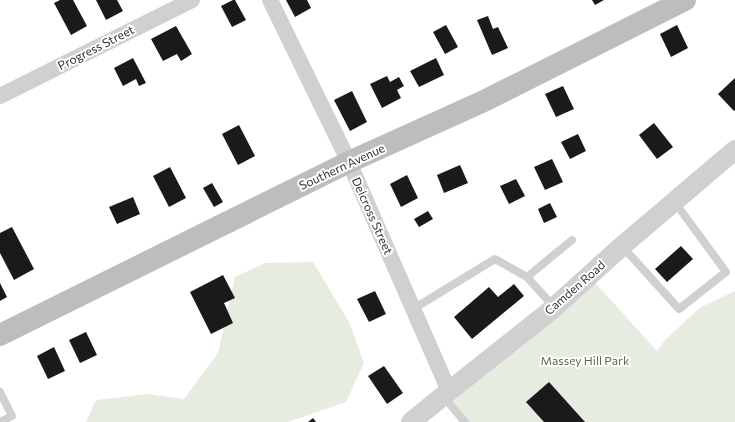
<svg xmlns="http://www.w3.org/2000/svg" width="735" height="422" viewBox="0 0 735 422" font-family="Commissioner,sans-serif">
<rect width="100%" height="100%" fill="#fff"/>
<g fill="#e6ecdf">
<polygon points="313,262 349,322 364,363 346,402 288,422 86,422 96,400 147,394 184,399 218,353 235,277 265,263"/>
<polygon points="589,276 657,351 666,339 701,307 735,291 735,422 460,422 447,407"/>
</g>
<g fill="#1a1a1a">
<polygon points="60,0 73,0 87,26 71,35 54,3"/>
<polygon points="96,0 117,0 123,11 106,20"/>
<polygon points="233,0 235,0 246,20 232,27 221,6"/>
<polygon points="286,0 307,0 311,8 295,17"/>
<polygon points="592,0 604,0 595,5"/>
<polygon points="488,16 493,29 498,27 508,48 492,55 477,20"/>
<polygon points="446,25 458,47 445,54 433,32"/>
<polygon points="677,25 688,48 671,57 660,34"/>
<polygon points="176,26 192,54 181,61 177,54 163,61 151,39"/>
<polygon points="133,58 146,83 139,86 136,79 123,86 114,68"/>
<polygon points="436,58 444,75 419,87 410,71"/>
<polygon points="387,76 390,82 399,77 404,86 397,90 401,98 382,108 370,84"/>
<polygon points="735,78 735,110 734,111 718,94"/>
<polygon points="563,86 574,109 556,117 545,94"/>
<polygon points="352,91 367,122 350,131 334,100"/>
<polygon points="654,123 673,147 657,159 639,135"/>
<polygon points="239,125 255,156 238,165 222,134"/>
<polygon points="578,134 586,151 570,159 561,142"/>
<polygon points="552,159 563,182 545,190 534,167"/>
<polygon points="460,165 468,183 444,193 437,175"/>
<polygon points="170,167 186,198 169,207 153,176"/>
<polygon points="407,175 418,198 401,207 390,184"/>
<polygon points="516,179 525,196 509,204 500,186"/>
<polygon points="212,183 223,202 214,207 203,188"/>
<polygon points="133,197 140,214 117,224 109,207"/>
<polygon points="550,203 557,217 544,223 538,209"/>
<polygon points="428,211 433,219 419,227 414,219"/>
<polygon points="12,227 34,269 14,280 0,253 0,233"/>
<polygon points="681,246 693,259 667,282 655,269"/>
<polygon points="223,275 235,298 224,303 233,323 211,334 190,292"/>
<polygon points="0,283 7,297 0,301"/>
<polygon points="514,284 524,296 472,339 454,317 489,287 498,297"/>
<polygon points="375,291 386,314 369,322 357,299"/>
<polygon points="86,332 97,355 80,363 69,340"/>
<polygon points="54,347 65,371 48,379 37,356"/>
<polygon points="384,366 403,393 387,404 368,376"/>
<polygon points="549,382 585,422 544,422 526,402"/>
<polygon points="313,418 316,422 308,422"/>
</g>
<g fill="none" stroke-linecap="round" stroke-linejoin="round">
<g stroke="#d0d0d0" stroke-width="8">
<polyline points="622,246 679,309 726,272 674,201"/>
<polyline points="527,277 554,307"/>
<polyline points="413,309 495,259 527,277 572,240"/>
<polyline points="0,392 12,416 0,422"/>
<polyline points="443,396 465,422"/>
</g>
<g stroke="#d0d0d0" stroke-width="16">
<polyline points="270,0 349,162 449,391"/>
<polyline points="0,96 192,0"/>
</g>
<polyline stroke="#d0d0d0" stroke-width="20" points="411,422 443,396 550,311 622,246 735,150"/>
<polyline stroke="#bdbdbd" stroke-width="22" points="0,335 349,162 484,101 685,0"/>
</g>
<g text-anchor="middle" stroke-width="4" stroke-linejoin="round" paint-order="stroke">
<g font-size="12" fill="#333" stroke="#fff">
<text transform="translate(96 48) rotate(-27)" y="4">Progress Street</text>
<text transform="translate(342 167) rotate(-25)" y="4">Southern Avenue</text>
<text transform="translate(372 216) rotate(66)" y="4">Delcross Street</text>
<text transform="translate(575 288) rotate(-41)" y="4">Camden Road</text>
</g>
<g font-size="12" fill="#56703f" stroke="#fff">
<text x="585" y="365">Massey Hill Park</text>
</g>
</g>
</svg>
